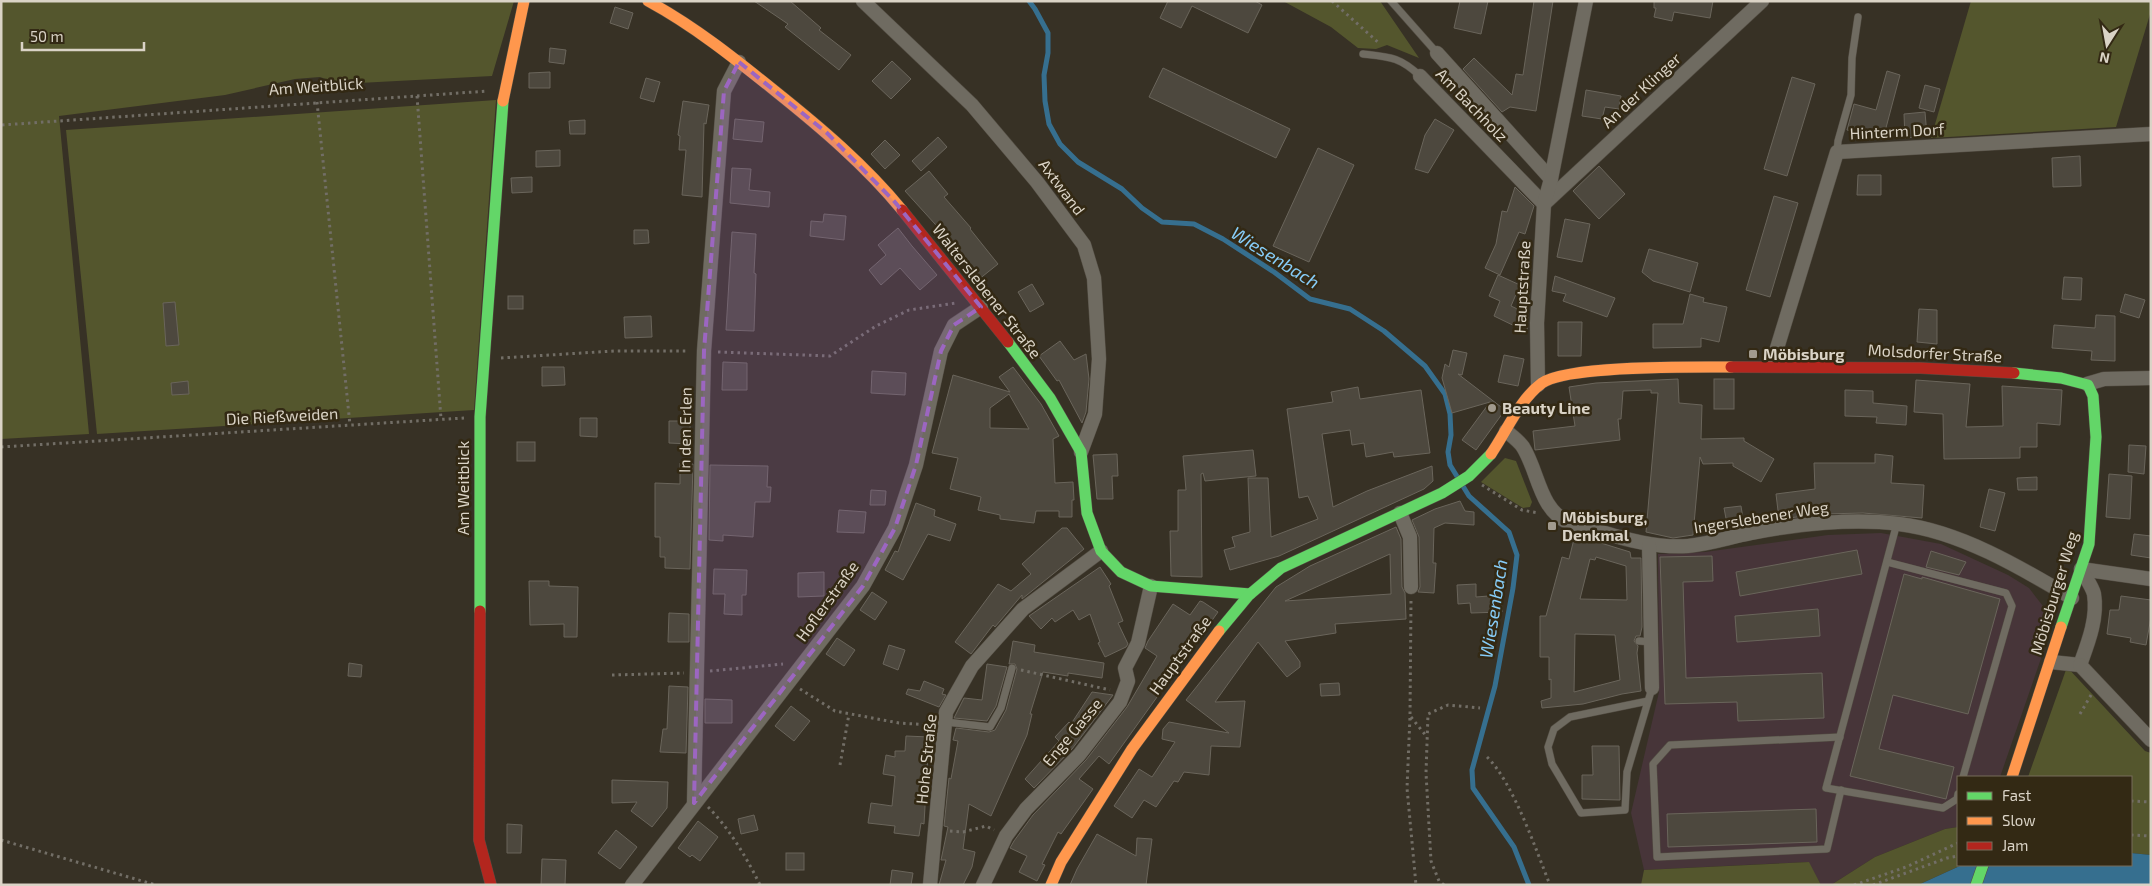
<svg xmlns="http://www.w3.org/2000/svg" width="2152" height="886" viewBox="0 0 2152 886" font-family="'Exo 2',sans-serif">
<rect width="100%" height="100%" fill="#373125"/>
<polygon fill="#473539" points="1881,533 1941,544 2008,575 2029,588 2046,610 2051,622 2046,644 2000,777 1958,777 1958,827 1945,829 1875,857 1831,885 1821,885 1808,862 1644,870 1631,813 1659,692 1658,554 1705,552 1828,535"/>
<g fill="#54562d">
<polygon points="1,1 514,1 492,76 340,84 320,77 295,79 225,95 59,116 89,434 1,439"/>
<polygon points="1283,1 1380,1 1419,58 1387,45 1376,49 1358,48 1331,27"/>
<polygon points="1971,1 2151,1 2151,11 2116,127 1931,138"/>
<polygon points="496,100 474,410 97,434 66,130"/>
<polygon points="1505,458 1516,461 1532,502 1530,507 1523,508 1481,482"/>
<polygon points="2067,667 2145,751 2151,753 2151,855 2131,853 2131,777 2028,777"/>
<polygon points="1958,827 1958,865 1962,865 1918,885 1831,885 1875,857 1945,829"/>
<polygon points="1809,862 1821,885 1641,885 1644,870"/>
</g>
<polygon fill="#366f8f" points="2131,853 2151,855 2151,885 1918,885 1962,865 2131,865"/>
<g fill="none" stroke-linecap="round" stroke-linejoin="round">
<polyline stroke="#366f8f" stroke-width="5" points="1029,1 1035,9 1048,33 1048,53 1044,75 1045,101 1049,124 1060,144 1078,162 1122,189 1142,208 1162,222 1194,224 1223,239 1274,272 1310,299 1350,309 1384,331 1425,366 1445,394 1450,414 1451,435 1448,452 1450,465 1469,496 1509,532 1517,555 1513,588 1495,686 1472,770 1473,788 1514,847 1529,885"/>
</g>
<g fill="#4d483e" stroke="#6a655b" fill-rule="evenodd">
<polygon points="754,1 790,1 821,28 819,30 851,55 839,70 785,27 788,24"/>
<polygon points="1168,1 1255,1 1262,5 1248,33 1192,6 1181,28 1160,18"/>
<polygon points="1460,1 1488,1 1481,34 1454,28"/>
<polygon points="1534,1 1553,1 1536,111 1510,107 1502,112 1463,69 1474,58 1512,95 1516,74 1523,75"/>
<polygon points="1654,1 1713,1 1710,18 1674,12 1672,21 1654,17 1656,8 1654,8"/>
<polygon points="615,7 633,13 628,29 610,23"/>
<polygon points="550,48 566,50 564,64 549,62"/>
<polygon points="892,61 911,79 891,99 872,81"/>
<polygon points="1163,68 1290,129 1276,158 1149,97"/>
<polygon points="1887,71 1900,75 1883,139 1847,130 1854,104 1876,110"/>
<polygon points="550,72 550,88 529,88 529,73"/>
<polygon points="1792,77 1815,84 1787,176 1764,169"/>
<polygon points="646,78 660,82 654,102 640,98"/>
<polygon points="1925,85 1940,89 1934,112 1919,108"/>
<polygon points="1586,90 1621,96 1619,109 1605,107 1602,119 1582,116"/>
<polygon points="683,101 709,105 706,124 704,123 702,197 682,195 686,150 679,150 680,136 678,135"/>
<polygon points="1925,112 1927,136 1905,138 1904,114"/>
<polygon points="735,119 764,122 762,142 733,139"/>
<polygon points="1435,119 1454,130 1428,173 1415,169 1425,135"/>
<polygon points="585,120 585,134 570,134 569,121"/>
<polygon points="938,137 947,147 921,171 912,161"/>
<polygon points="885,140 900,155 885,169 871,154"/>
<polygon points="1318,148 1354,165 1309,262 1273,246"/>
<polygon points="560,150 560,166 536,167 536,151"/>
<polygon points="2080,156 2081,186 2053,187 2052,158"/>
<polygon points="1599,166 1625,194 1599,219 1573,191"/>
<polygon points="732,168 751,169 749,190 770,192 769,207 730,203"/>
<polygon points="929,171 948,194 944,197 971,228 970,229 998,264 978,280 961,259 964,256 905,191"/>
<polygon points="1858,175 1881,175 1881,195 1857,195"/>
<polygon points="532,177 532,192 512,193 511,178"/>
<polygon points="1515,187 1534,206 1525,234 1519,232 1500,275 1485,268 1496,244 1502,211 1507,212"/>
<polygon points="1774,196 1798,203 1770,297 1746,290"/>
<polygon points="824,214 846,216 844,240 810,236 811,221 823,222"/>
<polygon points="1565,219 1590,224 1582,262 1557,257"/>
<polygon points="898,228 912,246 937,275 920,290 900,268 881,285 869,270 886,255 878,245"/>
<polygon points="634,230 648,230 649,243 634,244"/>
<polygon points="732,232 756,234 754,273 756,274 754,331 726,330"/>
<polygon points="1649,249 1698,263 1690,292 1653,281 1642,272"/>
<polygon points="1498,275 1520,285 1511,306 1528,314 1527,332 1494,316 1500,301 1489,296"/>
<polygon points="1555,276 1615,298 1607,317 1563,301 1566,294 1552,291"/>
<polygon points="2064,277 2082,278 2081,300 2062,299"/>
<polygon points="1032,284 1044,304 1030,312 1018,292"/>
<polygon points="1690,294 1704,298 1703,302 1727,307 1719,342 1701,338 1701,347 1653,348 1653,324 1683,324"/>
<polygon points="2125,294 2145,300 2139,318 2120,312"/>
<rect x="508" y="296" width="15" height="13"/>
<polygon points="175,302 179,345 166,346 163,303"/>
<polygon points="1919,309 1937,310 1937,344 1917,342"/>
<polygon points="2096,315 2115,316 2115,361 2091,360 2092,351 2052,348 2054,325 2095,328"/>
<polygon points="651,316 652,337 625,338 624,317"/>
<polygon points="1558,322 1582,322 1581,356 1558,356"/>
<polygon points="1060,341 1074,360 1086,354 1089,379 1086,412 1082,423 1059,380 1057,381 1039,356"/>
<polygon points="1453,350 1467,353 1462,375 1458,374 1505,410 1476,450 1462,440 1490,402 1452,413 1442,378 1445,364 1449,367"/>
<polygon points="1504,355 1524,359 1518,386 1498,382"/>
<polygon points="723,362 747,363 747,390 722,390"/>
<polygon points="542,367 564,367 565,385 542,386"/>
<path d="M1013 367 1041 404 1059 436 1053 439 1055 483 1073 482 1074 500H1072V517H1059V511H1036L1034 523 1000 519V515L978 510 981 497 950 489 958 458 932 453 953 375 1010 392 999 377ZM1009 394 1029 429 990 428V408Z"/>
<polygon points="872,371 906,373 905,395 871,393"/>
<polygon points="1678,379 1679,403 1702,405 1701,439 1744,438 1744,441 1774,459 1761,482 1733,466 1733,463 1703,464 1700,457 1693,535 1673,538 1646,532 1658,393 1651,393 1651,390 1623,391 1621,419 1618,419 1620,440 1535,450 1533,431 1575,426 1569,387 1596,383"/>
<rect x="1714" y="379" width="20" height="30"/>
<polygon points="1916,380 1970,384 1966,427 2003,426 2002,386 2062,390 2060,425 2037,423 2037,447 2020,447 2020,458 1944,459 1943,414 1914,412"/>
<polygon points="188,381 189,394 172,395 171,383"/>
<polygon points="1358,387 1360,399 1421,390 1430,453 1394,457 1393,452 1366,457 1364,443 1352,445 1350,430 1322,434 1333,507 1367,491 1432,466 1433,481 1424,489 1279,556 1230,570 1224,550 1235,547 1232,537 1250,532 1248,478 1268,478 1271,537 1318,519 1308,496 1299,498 1287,409 1333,402 1331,392"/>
<polygon points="1845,390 1873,391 1873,403 1907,406 1906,425 1876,423 1877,417 1845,416"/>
<polygon points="580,418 597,418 597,437 580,436"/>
<polygon points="669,421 690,421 690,444 669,443"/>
<rect x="517" y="442" width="18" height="19"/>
<polygon points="2129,445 2146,446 2144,474 2128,472"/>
<polygon points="1253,450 1256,476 1205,481 1203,473 1201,474 1202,577 1171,576 1170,531 1178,531 1178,490 1186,490 1183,456"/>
<polygon points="1117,454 1118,476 1112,476 1113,499 1097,499 1093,455"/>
<polygon points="1875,454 1893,456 1891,483 1924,485 1922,518 1863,513 1824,514 1779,519 1776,494 1815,489 1814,463 1875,463"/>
<polygon points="680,463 693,464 690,569 665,568 665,557 660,557 660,537 655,537 655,483 680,484"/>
<polygon points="710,465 768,466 767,487 771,487 770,502 755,502 753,537 723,535 723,541 709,540"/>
<polygon points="2109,474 2132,476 2130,519 2106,517"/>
<polygon points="2037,477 2037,490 2018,490 2017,478"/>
<polygon points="1989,489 2005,493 1995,531 1980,527"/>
<polygon points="871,490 886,491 885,505 870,505"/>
<polygon points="1460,501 1465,511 1474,512 1474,525 1445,523 1434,528 1433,563 1436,563 1434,593 1418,592 1420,587 1419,537 1412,520 1435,509"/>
<polygon points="916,503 935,510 934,516 956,524 950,541 928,534 903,580 885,570 895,551 898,552"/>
<polygon points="1741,506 1744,525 1728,529 1724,508"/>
<polygon points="839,510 866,512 864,533 837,532"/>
<path d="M1396 527 1401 539 1402 587 1405 593 1406 619 1335 624 1336 633 1285 641 1300 662V667L1287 677 1258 642 1215 702 1245 701 1240 747 1211 746 1209 775 1184 772 1178 782 1174 781 1156 807 1144 800 1132 818 1114 806 1139 769 1152 777 1175 742 1162 739 1163 729 1169 722 1229 733 1186 700 1276 587 1310 566ZM1390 554 1391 594 1285 601Z"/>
<polygon points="1062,528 1067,528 1084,549 1022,599 1022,595 995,627 993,625 971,654 955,642 998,584 1011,591 1031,574 1022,564"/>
<polygon points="2134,534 2151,536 2151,558 2131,555"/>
<path d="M1575 535 1630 552 1631 558H1641L1642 627 1640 636H1636L1634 641 1638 646 1637 653 1641 691 1622 694 1583 704 1542 708 1541 701 1551 698V679L1549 680V657H1540V616H1546L1562 557 1569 559ZM1596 557 1626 566 1627 600 1580 599 1590 559 1595 560ZM1575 634 1615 635 1620 680 1574 692Z"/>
<polygon points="1857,550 1862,574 1740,596 1736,572"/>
<polygon points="1931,551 1966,562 1959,575 1926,567"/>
<polygon points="1712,556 1713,581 1683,582 1686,678 1822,673 1824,718 1738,721 1737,702 1665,704 1660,557"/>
<polygon points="1100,567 1111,584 1109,586 1123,621 1118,623 1128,644 1126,647 1105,657 1098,643 1100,642 1090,614 1079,620 1073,610 1055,622 1052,618 1041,629 1029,616"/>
<polygon points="714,569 747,570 746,595 742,595 742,615 724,614 725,594 713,594"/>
<polygon points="824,572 824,596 798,597 798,573"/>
<polygon points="1904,574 1922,579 1922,577 2000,599 1968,714 1893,695 1879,749 1954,767 1946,799 1850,776"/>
<polygon points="529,581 549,581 549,586 578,587 577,637 564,637 564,624 530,625"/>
<polygon points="1476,584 1476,597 1501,595 1502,612 1471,613 1470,603 1458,604 1457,585"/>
<polygon points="872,592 887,602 875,620 860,610"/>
<polygon points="2121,596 2151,600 2151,617 2146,645 2130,642 2131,638 2107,634 2110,610 2119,610"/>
<polygon points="1200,601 1203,602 1218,612 1109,764 1099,756 1079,779 1093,789 1061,834 1058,832 1042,864 1045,865 1037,881 1019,872 1027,856 1010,848 1014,841 1033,815 1086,760 1127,707 1157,656 1145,648 1148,641 1173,604 1190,615"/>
<polygon points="1818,609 1820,636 1737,642 1735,616"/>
<polygon points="669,613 689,614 689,642 668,642"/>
<polygon points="837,638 855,650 844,666 826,654"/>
<polygon points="1013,641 1035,645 1034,652 1104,663 1102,678 1068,673 1068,676 1043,672 1030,714 1032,714 1027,735 991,816 969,804 963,849 975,852 972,867 963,885 939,885 946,860 941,860 948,827 944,826 949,778 951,779 958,741 953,740 956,728 989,732 995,730 1006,710 1017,669 1015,664 1009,664"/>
<polygon points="889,645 905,650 898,670 883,664"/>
<polygon points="349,663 362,665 361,677 348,676"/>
<polygon points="987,664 1007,667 996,706 987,721 954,718 964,698 982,700"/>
<polygon points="924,681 944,689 942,694 946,695 939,707 906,694 908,689 920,691"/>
<polygon points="1339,683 1340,695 1321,696 1320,684"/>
<polygon points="669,686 688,687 686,753 660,752 663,729 667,729"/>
<polygon points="1092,692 1113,695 1072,749 1034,788 1025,779 1059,741 1055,737 1069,722 1071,724"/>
<polygon points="705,699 732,700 732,723 705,723"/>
<polygon points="791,706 810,721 794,741 775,726"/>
<polygon points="906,736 929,737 924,824 921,823 919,836 894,833 895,826 868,823 871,803 892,806 895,776 883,774 886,755 895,757 895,751 905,751"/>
<polygon points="1592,746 1619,746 1620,800 1582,799 1582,775 1593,775"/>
<polygon points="612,780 668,782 667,808 652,827 631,811 637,802 612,803"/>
<polygon points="1816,809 1817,842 1668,847 1667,814"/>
<polygon points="754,815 758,830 741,834 738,819"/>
<polygon points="698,821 718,837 700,861 692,855 690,857 678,848"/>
<polygon points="507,824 522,825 521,853 507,853"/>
<polygon points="616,830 637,847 620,869 598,853"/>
<polygon points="1097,834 1136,856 1137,838 1152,839 1146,885 1070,885 1077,869"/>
<rect x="786" y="853" width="18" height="17"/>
<polygon points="542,859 566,860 565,885 541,885"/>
<polygon points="892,870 913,873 911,885 890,885"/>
</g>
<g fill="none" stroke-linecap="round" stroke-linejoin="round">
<g stroke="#534d43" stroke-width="8">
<g id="lane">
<polyline points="1391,1 1437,53"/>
<path d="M1363 54C1390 57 1400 57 1420 76"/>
<polyline points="1837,152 1838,141 1851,95 1852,58 1858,17"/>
<polyline points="1897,523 1826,788 1943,808 1957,799 1958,794"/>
<polyline points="1887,562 2006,593 2012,606 1963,777"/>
<polyline points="1639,641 1651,642"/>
<polyline points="1648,701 1570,717 1554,729 1548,747 1552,764 1581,813 1625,810 1627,772 1652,688"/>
<polyline points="946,722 990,727 1001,708 1012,668"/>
<polyline points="1840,737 1670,745 1653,764 1657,857 1827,849 1841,790"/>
</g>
</g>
<g stroke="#534d43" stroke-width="15">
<g id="street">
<polyline points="863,1 972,105 1037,182 1084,245 1094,278 1099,359 1095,414 1081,452"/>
<polyline points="1437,53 1551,179"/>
<polyline points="1420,76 1544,204"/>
<polyline points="1544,204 1762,1"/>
<polyline points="1776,365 1774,358 1837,152 2151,134"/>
<polyline points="2087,384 2104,379 2151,378"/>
<polyline points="1538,385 1537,323 1544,204 1551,179 1586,1"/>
<path d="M1506 431C1512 436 1519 441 1523 447 1539 473 1539 509 1569 523 1607 533 1648 549 1688 546 1709 544 1730 537 1751 533 1796 524 1853 518 1899 524 1959 531 2020 567 2072 598"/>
<polyline points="1400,513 1410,537 1411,587"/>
<polyline points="1649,545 1652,688"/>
<polyline points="2081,569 2151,579"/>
<path d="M2051 662 2080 665C2088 643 2098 618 2094 594 2092 586 2085 577 2081 569"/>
<polyline points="2080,665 2151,740"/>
<polyline points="694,803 704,351 724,91 739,62"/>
<polyline points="632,885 863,586 895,528 916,465 941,351 954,325 981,307"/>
<polyline points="930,885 946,712 972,666 1023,609 1101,551"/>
<polyline points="983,885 1006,836 1026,809 1079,755 1120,702 1128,681 1125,668 1138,643 1151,586"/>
</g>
</g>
<g stroke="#534d43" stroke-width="12">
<g id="fast">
<polyline points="1008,342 1050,398 1081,452 1087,513 1101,551 1121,572 1151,586 1250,594"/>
<polyline points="2014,373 2061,378 2088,385 2093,396 2096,437 2089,544 2061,627"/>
<polyline points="480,611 480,417 503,101"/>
<polyline points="1219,631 1249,595 1281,568 1442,493 1469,476 1491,454"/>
<polyline points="1976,885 1983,865"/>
</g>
</g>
<g stroke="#534d43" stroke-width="12">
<g id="slow">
<path d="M648 1C694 26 734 58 775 91 820 127 865 165 902 210"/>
<polyline points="503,101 524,1"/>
<path d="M1491 454C1507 431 1519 400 1542 383 1568 365 1694 367 1731 367"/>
<polyline points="2012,777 2061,627"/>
<polyline points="1051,885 1061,862 1132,749 1219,631"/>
</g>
</g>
<g stroke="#534d43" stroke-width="12">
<g id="jam">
<polyline points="902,210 1008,342"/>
<polyline points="1731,367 1920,368 2014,373"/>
<polyline points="480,611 479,840 491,885"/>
</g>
</g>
<g stroke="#726e66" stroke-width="3" stroke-dasharray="2.5 4" stroke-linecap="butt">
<polyline points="1332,1 1380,44"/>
<polyline points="417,96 441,419"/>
<polyline points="317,102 350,425"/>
<polyline points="2,125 488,91"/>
<polyline points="718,352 830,356 876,326 909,310 956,303"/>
<polyline points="501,358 614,351 689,351"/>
<polyline points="1,447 464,418"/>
<polyline points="1482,485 1522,510 1538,513"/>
<polyline points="1411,601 1410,716 1407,788 1416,885"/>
<polyline points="1021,670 1110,690"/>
<polyline points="710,671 783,664"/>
<polyline points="612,675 684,673"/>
<polyline points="800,689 835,711 899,723 931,725"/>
<polyline points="2080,714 2091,695"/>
<polyline points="1411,717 1427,737"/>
<path d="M1487 757C1513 782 1536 850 1550 885"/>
<polyline points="840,765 849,714"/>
<polyline points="2131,801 2151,802"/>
<path d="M708 807C729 828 747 858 760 885"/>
<polyline points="950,831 963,832 986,826 994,830"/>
<polyline points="2131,835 2151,836"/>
<polyline points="1,840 156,885"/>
<polyline points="1444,885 1439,881 1431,861 1426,773 1428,714 1448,705 1480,708"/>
<polyline points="1854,885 1906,867 1958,843"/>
<polyline points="1873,885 1947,858 1958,856"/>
</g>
<use href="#lane" stroke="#6f6b61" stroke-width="7"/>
<use href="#street" stroke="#6f6b61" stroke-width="14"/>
<use href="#fast" stroke="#63d668" stroke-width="11"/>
<use href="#slow" stroke="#ff974d" stroke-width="11"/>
<use href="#jam" stroke="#b3261e" stroke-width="11"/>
</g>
<path fill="#9c66c1" fill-opacity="0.2" stroke="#9c66c1" stroke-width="4" stroke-dasharray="10 6" stroke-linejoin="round" d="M739 62 827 133 894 201 981 307 954 325 941 351 916 465 895 528 863 586 694 803 704 351 724 91Z"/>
<g fill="#a19a8e" stroke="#332914" stroke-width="2">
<rect x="1748" y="349" width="10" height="10" rx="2.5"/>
<circle cx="1492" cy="408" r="5"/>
<rect x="1547" y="521" width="10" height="10" rx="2.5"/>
</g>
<g text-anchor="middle" stroke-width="5" stroke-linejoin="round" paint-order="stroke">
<g font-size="16" fill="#dad3c6" stroke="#332914">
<text transform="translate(316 86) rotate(-4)" y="6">Am Weitblick</text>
<text transform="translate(1641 90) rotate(-43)" y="6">An der Klinger</text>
<text transform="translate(1472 105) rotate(46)" y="6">Am Bachholz</text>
<text transform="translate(1897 131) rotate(-3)" y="6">Hinterm Dorf</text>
<text transform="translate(1062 187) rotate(53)" y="6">Axtwand</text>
<text transform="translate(1522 287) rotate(-87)" y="6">Hauptstraße</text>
<text transform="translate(987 291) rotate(52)" y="6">Walterslebener Straße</text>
<text transform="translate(1935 353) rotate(3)" y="6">Molsdorfer Straße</text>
<text transform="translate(282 416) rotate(-3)" y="6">Die Rießweiden</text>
<text transform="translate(685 430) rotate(-89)" y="6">In den Erlen</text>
<text transform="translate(463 488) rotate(-90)" y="6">Am Weitblick</text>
<text transform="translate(1761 517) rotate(-9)" y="6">Ingerslebener Weg</text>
<text transform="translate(2054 593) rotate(-73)" y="6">Möbisburger Weg</text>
<text transform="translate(827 601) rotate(-54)" y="6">Hoflerstraße</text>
<text transform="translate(1180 655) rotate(-54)" y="6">Hauptstraße</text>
<text transform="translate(1072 732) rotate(-50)" y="6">Enge Gasse</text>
<text transform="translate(926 759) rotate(-84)" y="6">Hohe Straße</text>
</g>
<g font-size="16" font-weight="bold" fill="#dad3c6" stroke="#332914" text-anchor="start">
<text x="1763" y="360">Möbisburg</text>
<text x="1502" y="414">Beauty Line</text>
<text x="1562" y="523">Möbisburg,<tspan x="1562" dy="18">Denkmal</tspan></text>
</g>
<g font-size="18" font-style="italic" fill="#87cdf8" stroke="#332914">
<text transform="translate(1275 258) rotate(32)" y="6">Wiesenbach</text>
<text transform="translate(1494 609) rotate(-81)" y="6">Wiesenbach</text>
</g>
</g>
<rect width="2152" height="886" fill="none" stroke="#dad3c6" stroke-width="5"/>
<rect x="1957" y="776" width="175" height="90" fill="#332914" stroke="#766d5b"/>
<rect x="1967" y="792" width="25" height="8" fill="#63d668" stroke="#766d5b"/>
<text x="2002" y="801" font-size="15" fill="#dad3c6">Fast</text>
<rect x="1967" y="817" width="25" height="8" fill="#ff974d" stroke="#766d5b"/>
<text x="2002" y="826" font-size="15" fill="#dad3c6">Slow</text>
<rect x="1967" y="842" width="25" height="8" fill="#b3261e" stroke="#766d5b"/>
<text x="2002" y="851" font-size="15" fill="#dad3c6">Jam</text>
<g transform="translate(2107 45) rotate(191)" stroke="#332914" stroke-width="4" paint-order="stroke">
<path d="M0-4L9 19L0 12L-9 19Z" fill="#dad3c6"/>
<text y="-8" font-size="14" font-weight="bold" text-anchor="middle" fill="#dad3c6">N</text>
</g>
<path d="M22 42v8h122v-8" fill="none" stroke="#dad3c6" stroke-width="2.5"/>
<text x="30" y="42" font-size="15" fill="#dad3c6" stroke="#332914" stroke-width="4" paint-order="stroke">50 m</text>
</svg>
